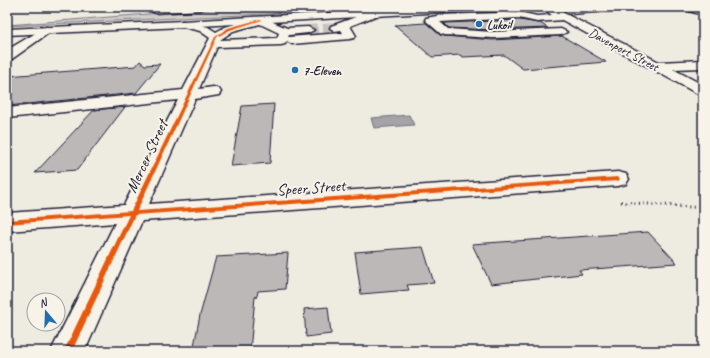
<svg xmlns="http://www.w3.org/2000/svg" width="710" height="358" viewBox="0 0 710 358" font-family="Caveat,sans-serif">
<rect width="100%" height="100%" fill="#eeebe1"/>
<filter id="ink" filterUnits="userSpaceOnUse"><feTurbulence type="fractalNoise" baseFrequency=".025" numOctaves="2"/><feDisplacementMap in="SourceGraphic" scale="8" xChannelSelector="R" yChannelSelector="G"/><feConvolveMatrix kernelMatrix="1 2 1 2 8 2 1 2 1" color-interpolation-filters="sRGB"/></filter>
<g filter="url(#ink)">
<polygon fill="#d1cdc9" stroke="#7a7882" points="238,7 415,7 7,26 7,25"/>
<polygon fill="#a6a3a6" stroke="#716f7b" points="409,115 414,125 374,128 371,118"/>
<g fill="#bbb8b7" stroke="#22223b">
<polygon points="519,20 540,23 548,28 493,30 449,28 444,23"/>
<polygon points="426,23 440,35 445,36 493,40 562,36 606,62 523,69 504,55 463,57 460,55 432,57 395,25"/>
<polygon points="140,61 145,65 160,64 136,93 7,106 7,76 136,66"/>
<polygon points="274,104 270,163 231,166 242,106"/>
<polygon points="125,107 77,170 35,173 94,110"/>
<polygon points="648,232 677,263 579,270 582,274 491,284 472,244"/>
<polygon points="423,247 434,283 407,285 409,290 361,294 355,252"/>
<polygon points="288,253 285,289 258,291 257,296 255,297 250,351 193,351 200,315 216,257"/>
<polygon points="328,307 331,334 306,337 304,309"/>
</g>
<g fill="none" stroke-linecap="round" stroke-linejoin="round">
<polyline stroke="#c5c3c0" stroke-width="10" stroke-dasharray="10 5" stroke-linecap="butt" points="308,30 335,28"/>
<g stroke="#22223b" stroke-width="3">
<g id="minor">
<polygon points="494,7 504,7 510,13 519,12 537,16 552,15 540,7 552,7 659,62 703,60 703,68 673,69 703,85 703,96 698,94 562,20 537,22 519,18 440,22 448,29 493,32 561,29 567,32 561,35 493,38 445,35 441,34 425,20 426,18 442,15 499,13"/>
<polygon points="585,7 627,7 622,10 570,14 565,11 570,8"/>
<polygon points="689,7 703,9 703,15 689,11 687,9"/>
<path d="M375 10 380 13 378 15 350 26 356 36 354 38 350 39 292 44 287 41 285 44 281 45 217 47 199 89 213 87 219 89 221 92 219 95 195 99 149 204 618 172 626 174 629 179 626 184 618 186 142 221 85 351H51L115 223 7 231V213L124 205 178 100 7 118V108L183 90 210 38 200 31 179 26 178 24 179 22 183 21 208 27 216 32 225 27 261 17 287 28 308 27 314 30 308 33 289 35 288 37 343 33 341 30 335 31 330 28 331 26ZM260 24 279 33 277 38 220 40 233 31Z"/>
<polygon points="46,27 50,28 52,30 50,32 12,59 7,60 7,50"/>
</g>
</g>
<g stroke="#22223b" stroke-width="3">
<g id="highway">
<polygon points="157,7 205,7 200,10 155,13 150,10 152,8"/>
<polygon points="429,7 484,7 479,10 183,27 7,35 7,29 183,21"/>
</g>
</g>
<polyline stroke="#22223b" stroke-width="3" stroke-dasharray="1 3.5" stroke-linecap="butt" points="621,202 703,208"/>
<use href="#minor" fill="#f7f3e8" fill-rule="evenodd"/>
<use href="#highway" fill="#f7f3e8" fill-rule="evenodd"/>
<g stroke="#f7f3e8" stroke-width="3">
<polygon id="cycleway" points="261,19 262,20 230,30 217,37 137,211 618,177 620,179 618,181 135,215 72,351 64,351 129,215 7,224 7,220 131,211 215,37 228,28"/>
</g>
<use href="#cycleway" fill="#e8590c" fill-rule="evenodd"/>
</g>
</g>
<g fill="#1f6fb2" stroke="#f7f3e8" stroke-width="1.5">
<circle cx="479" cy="24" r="4"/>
<circle cx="295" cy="70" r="4"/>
</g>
<g text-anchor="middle" stroke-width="4" stroke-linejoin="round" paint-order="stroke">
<g font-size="13" font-weight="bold" fill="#22223b" stroke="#f7f3e8" text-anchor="start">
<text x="487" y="29">Lukoil</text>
<text x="303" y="75">7-Eleven</text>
</g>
<g font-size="13" fill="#22223b" stroke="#f7f3e8">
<text transform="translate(624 49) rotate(28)" y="5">Davenport Street</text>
</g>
<g font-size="16" fill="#22223b" stroke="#f7f3e8">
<text transform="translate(146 156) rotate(-65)" y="6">Mercer Street</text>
<text transform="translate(311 187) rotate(-4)" y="6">Speer Street</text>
</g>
</g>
<rect width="710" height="358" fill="none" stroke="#f7f3e8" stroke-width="24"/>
<rect x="12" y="12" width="686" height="334" fill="none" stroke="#22223b" stroke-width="1.5" filter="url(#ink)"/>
<g transform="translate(46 312) rotate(341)"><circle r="19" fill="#f7f3e8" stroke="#a29fa3"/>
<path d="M0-3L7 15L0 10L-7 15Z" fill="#1f6fb2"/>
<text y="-6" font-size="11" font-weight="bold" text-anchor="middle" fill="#22223b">N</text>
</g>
</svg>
